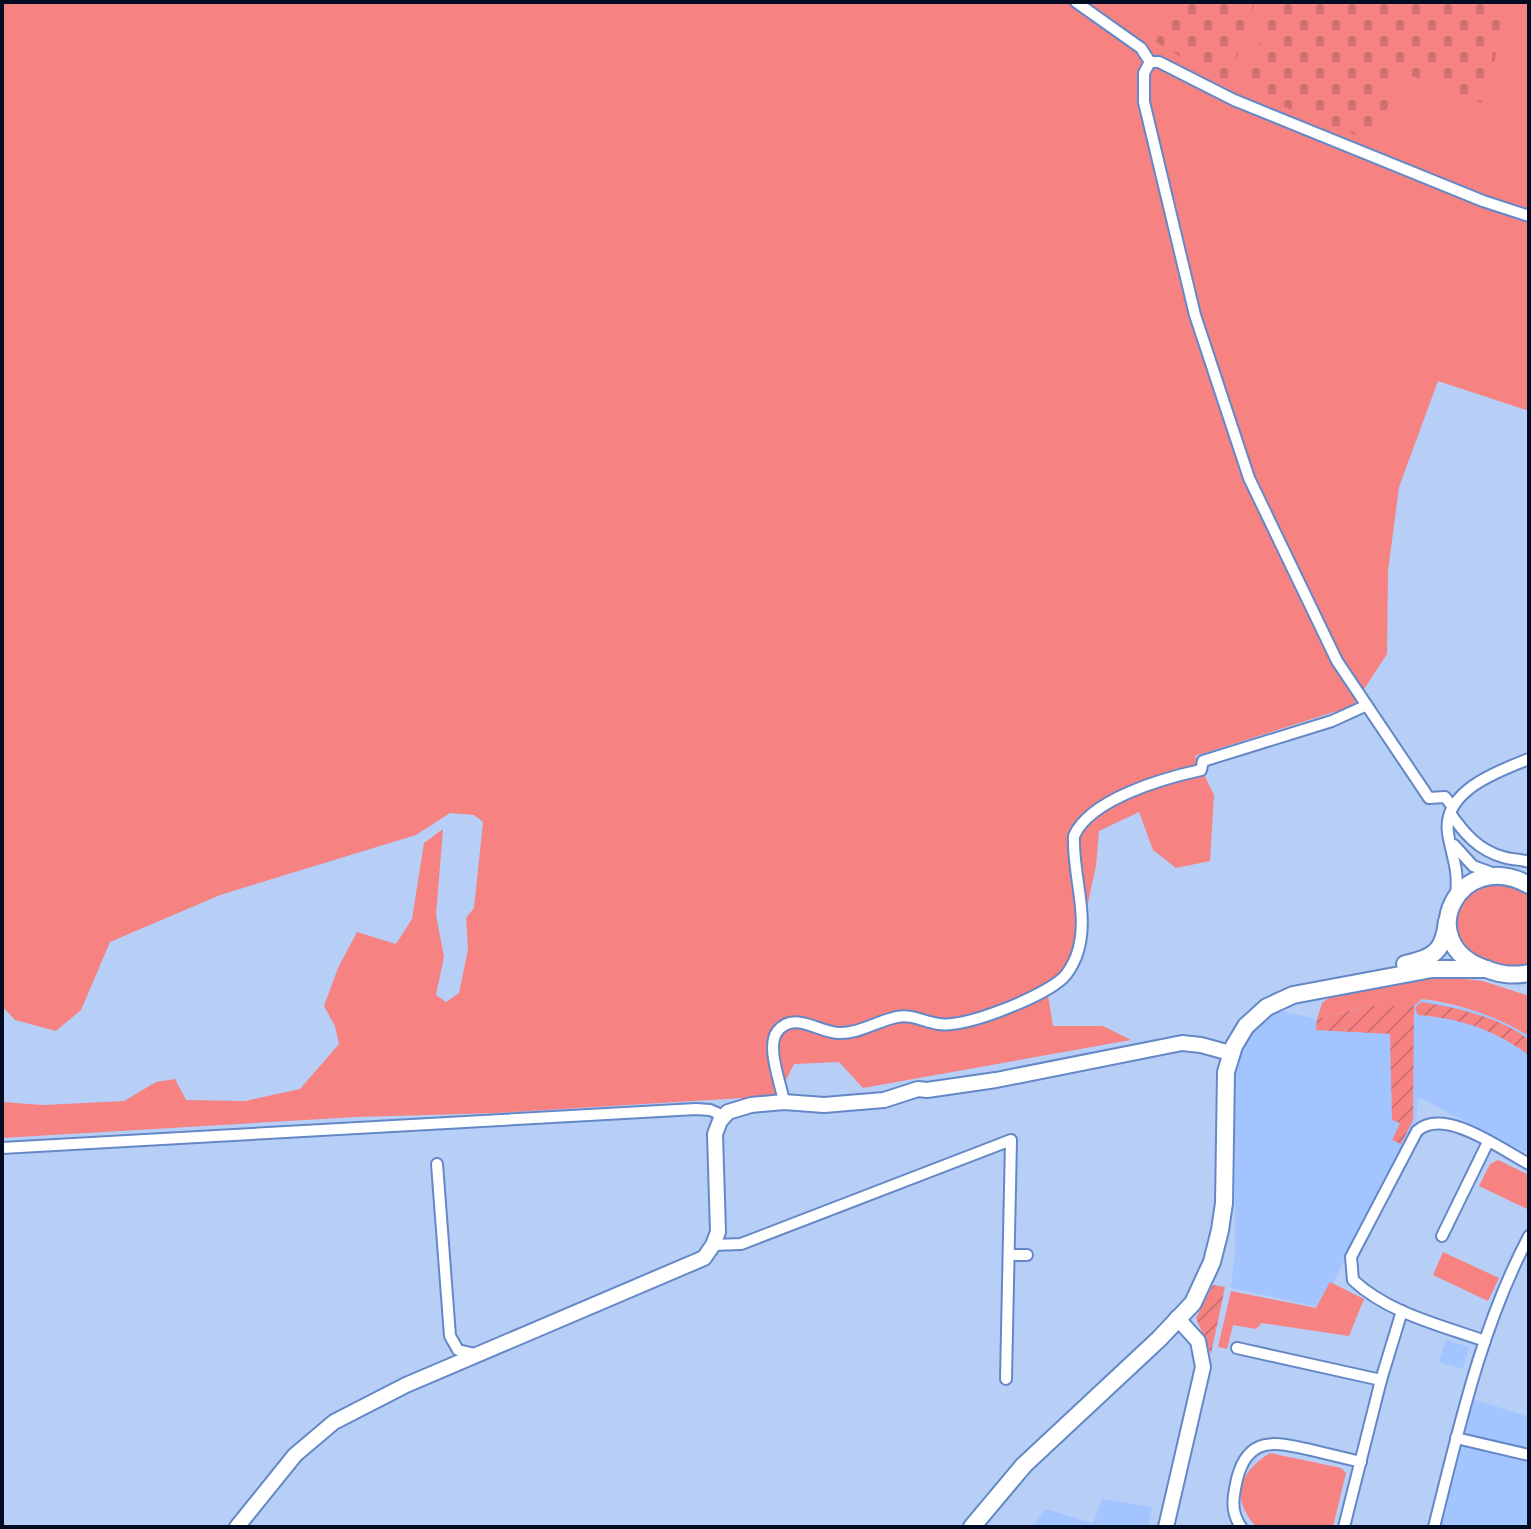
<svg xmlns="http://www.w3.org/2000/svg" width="1531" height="1529" viewBox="0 0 1531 1529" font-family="Roboto,sans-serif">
<defs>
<pattern id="cemetery-stones" width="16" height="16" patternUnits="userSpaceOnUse" patternTransform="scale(2)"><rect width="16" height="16" fill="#f68282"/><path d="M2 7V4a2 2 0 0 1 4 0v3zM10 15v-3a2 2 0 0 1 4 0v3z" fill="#d16f70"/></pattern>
<pattern id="garden-furrows" width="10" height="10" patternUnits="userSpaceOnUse" patternTransform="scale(2)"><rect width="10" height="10" fill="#f68282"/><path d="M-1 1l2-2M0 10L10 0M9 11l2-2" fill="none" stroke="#d16f70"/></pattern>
</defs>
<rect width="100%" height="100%" fill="#b7cff7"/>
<g fill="#a2c4ff">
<polygon points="1422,999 1480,1012 1509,1024 1529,1036 1529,1154 1418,1097 1416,1118 1397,1160 1320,1307 1231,1288 1235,1250 1235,1079 1238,1053 1250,1036 1269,1015 1281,1011 1317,1019 1369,1006 1414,1006"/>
<polygon points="1446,1340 1469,1347 1463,1369 1439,1362"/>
<polygon points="1473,1399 1529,1417 1529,1527 1436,1527"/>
<polygon points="1102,1499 1152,1507 1148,1527 1033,1527 1045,1509 1093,1523"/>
</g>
<g fill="#f68282">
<polygon points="2,2 1529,2 1529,411 1438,381 1399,487 1388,571 1387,654 1353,706 1195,756 1214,795 1210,861 1176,868 1153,850 1139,812 1099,831 1096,866 1072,977 1048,995 1053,1026 1103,1026 1131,1040 863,1088 839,1062 794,1064 778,1096 497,1113 356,1117 2,1138 2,1102 43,1105 124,1101 156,1082 175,1079 186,1100 245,1101 300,1089 339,1044 335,1026 324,1006 338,968 357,932 396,944 412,919 424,843 443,829 436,915 444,957 436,995 446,1002 459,993 468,949 466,918 474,908 483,822 474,815 450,813 416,835 220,895 110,942 81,1010 56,1031 15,1020 2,1006"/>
<polygon points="1488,884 1509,886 1529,893 1529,968 1511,970 1477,960 1458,938 1454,922 1461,900 1467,893"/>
<path d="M1447 977 1483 981 1529 996V1036C1496 1016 1461 1004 1422 999L1414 1006H1369L1317 1019 1322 1003 1331 996 1418 979Z"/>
<polygon points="1498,1160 1529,1175 1529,1210 1479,1186 1490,1164"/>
<polygon points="1443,1252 1499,1278 1488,1301 1433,1275"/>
<polygon points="1330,1282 1364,1299 1349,1336 1262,1323 1256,1329 1233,1325 1227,1349 1218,1347 1231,1291 1316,1308"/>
<path d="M1270 1453 1341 1468 1346 1473 1333 1527H1256C1230 1497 1238 1473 1270 1453Z"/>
</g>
<g fill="url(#cemetery-stones)">
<polygon points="1169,2 1255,2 1228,85 1156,42"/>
<polygon points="1271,2 1503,4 1495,60 1481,103 1400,71 1375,143 1246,91"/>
</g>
<g fill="url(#garden-furrows)">
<path d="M1422 1002C1458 1008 1500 1017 1529 1040V1055C1492 1029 1463 1019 1418 1015L1415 1009 1417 1005Z"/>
<polygon points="1369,1006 1414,1006 1413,1120 1401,1144 1392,1140 1400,1123 1392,1120 1390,1034 1316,1030 1317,1019"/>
<polygon points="1213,1285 1225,1287 1211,1354 1196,1318"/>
</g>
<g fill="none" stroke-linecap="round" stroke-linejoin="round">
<g stroke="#6488c7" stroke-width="14">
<g id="street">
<polyline points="1076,2 1141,48 1150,62 1159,62 1234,100 1483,201 1529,216"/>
<polyline points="1150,62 1144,73 1144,102 1195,315 1249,478 1337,661 1429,798 1445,797 1452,806"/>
<path d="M1450 813C1464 833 1478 850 1503 857 1512 860 1521 859 1529 862"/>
<polyline points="1454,845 1473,866 1495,874"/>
<path d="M1456 895C1459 868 1452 858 1448 833 1442 791 1498 771 1529 759"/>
<path d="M784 1102C781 1084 766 1047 777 1032 793 1010 818 1032 838 1033 859 1034 877 1021 897 1017 912 1014 924 1022 939 1024 966 1028 1042 997 1063 978 1068 973 1073 964 1076 957 1091 918 1072 875 1074 836 1090 799 1164 778 1201 770L1203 761 1332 721 1365 706"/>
<polyline points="2,1148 696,1109 710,1110 724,1116"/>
<polyline points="437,1164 450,1336 458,1350 475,1354"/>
<polyline points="1442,1236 1488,1142"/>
<polyline points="713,1245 741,1244 1011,1140 1006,1379"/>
<polyline points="1010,1255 1027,1255"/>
<path d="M1485 1341C1440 1325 1388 1313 1353 1280L1351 1257 1417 1131C1444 1106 1502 1150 1529 1164"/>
<polyline points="1237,1348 1381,1380"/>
<polyline points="1456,1438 1529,1455"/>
<path d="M1241 1527C1230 1511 1233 1497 1237 1479 1248 1435 1276 1442 1311 1450 1328 1454 1344 1458 1361 1462"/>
<polyline points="1344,1527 1381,1380 1402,1311"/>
<path d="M1434 1527C1459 1428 1481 1327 1529 1236"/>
</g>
</g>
<g stroke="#6488c7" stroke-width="18">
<g id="secondary">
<polyline points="237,1527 295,1455 334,1422 406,1385 704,1258 713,1245 718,1232 715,1134 720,1121 728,1112 751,1105 784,1102 824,1105 884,1100 918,1089 927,1090 996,1080 1182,1043 1201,1045 1230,1053"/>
<polyline points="1166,1527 1203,1367 1198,1341 1177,1318"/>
</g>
</g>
<g stroke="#6488c7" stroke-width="20">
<g id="primary">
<path d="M1529 885C1458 846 1411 944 1486 969 1502 975 1513 976 1529 973"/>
<path d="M1405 964C1434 958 1444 951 1447 921"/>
<polyline points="972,1527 1024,1465 1159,1339 1193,1303 1212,1262 1220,1230 1224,1203 1226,1072 1234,1046 1246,1026 1267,1007 1293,995 1432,969 1487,969"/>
</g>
</g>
<use href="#street" stroke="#fff" stroke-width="10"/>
<use href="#secondary" stroke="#fff" stroke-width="14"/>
<use href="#primary" stroke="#fff" stroke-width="16"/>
</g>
<rect width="1531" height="1529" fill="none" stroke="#020c23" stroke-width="8"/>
</svg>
